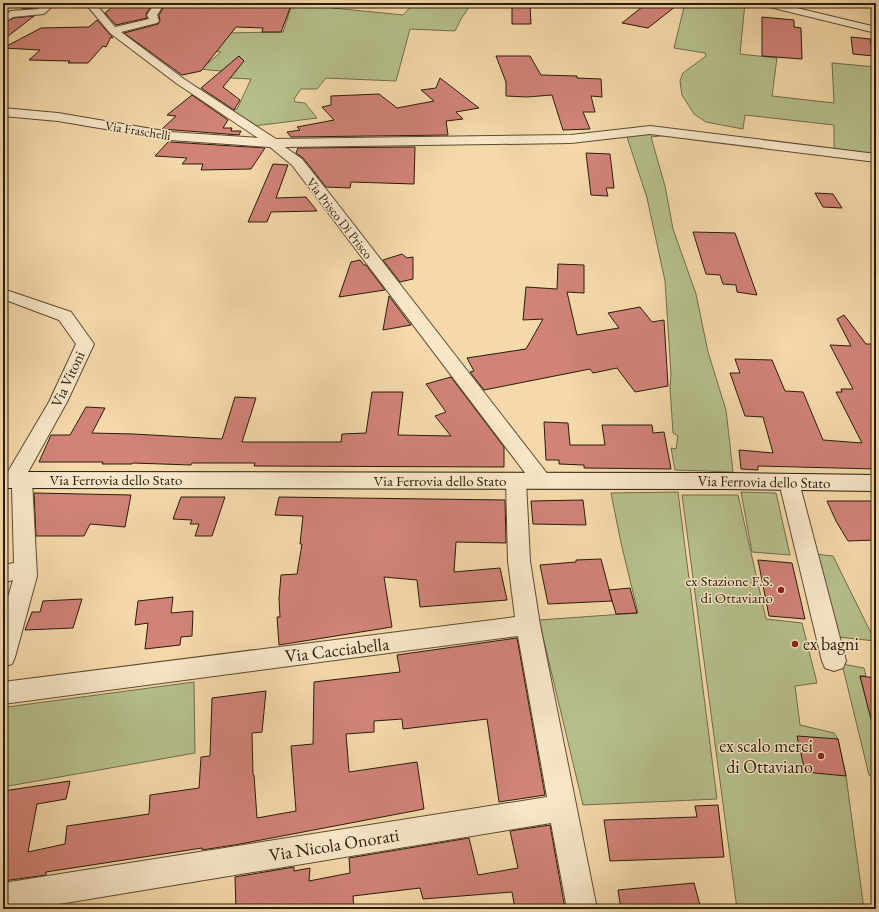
<svg xmlns="http://www.w3.org/2000/svg" width="879" height="912" viewBox="0 0 879 912" font-family="'EB Garamond',serif">
<rect width="100%" height="100%" fill="#f5d9aa"/>
<filter id="stains"><feTurbulence type="fractalNoise" baseFrequency=".005" numOctaves="4"/><feColorMatrix values="0 0 0 0 .2 0 0 0 0 .09 0 0 0 0 .02 0 0 0 .5 -.17"/></filter>
<radialGradient id="worn" r=".72"><stop offset=".6" stop-color="#630" stop-opacity="0"/><stop offset="1" stop-color="#630" stop-opacity=".3"/></radialGradient>
<g fill="#b6c08d" stroke="#6f6e4c">
<polygon points="414,3 472,3 461,19 455,31 410,29 396,81 326,78 317,89 301,89 294,99 295,102 305,103 317,118 254,126 231,111 237,109 251,79 230,78 232,72 199,69 194,63 208,63 221,52 205,50 221,33 283,32 292,4 403,15"/>
<polygon points="685,3 745,3 740,54 777,58 772,96 834,103 832,63 876,67 876,75 873,75 876,98 876,156 834,150 834,125 745,115 743,129 706,122 694,114 682,95 680,81 683,73 706,56 705,53 674,48"/>
<polygon points="650,133 669,135 651,137 665,186 673,229 696,294 708,352 726,410 733,472 675,470 671,448 676,449 678,436 673,433 670,388 671,374 665,281 647,198 626,134"/>
<polygon points="678,492 717,799 583,805 539,620 638,613 621,543 611,493"/>
<polygon points="741,492 776,493 790,555 752,552"/>
<polygon points="682,495 738,495 766,619 802,623 817,683 795,686 800,725 834,733 838,739 846,776 864,909 737,909"/>
<polygon points="814,554 833,556 875,641 838,637"/>
<polygon points="842,664 864,668 866,676 860,676 869,711 874,712 876,719 876,779 869,775"/>
<polygon points="194,682 195,753 3,787 3,718 7,707"/>
</g>
<g fill="#d18378" stroke="#281c0a">
<polygon points="30,3 44,3 37,8 22,9"/>
<polygon points="117,3 153,3 146,14 147,18 116,25 105,13"/>
<polygon points="166,3 292,3 281,32 262,32 263,28 236,27 201,71 182,75 124,33 158,24 160,21 159,15"/>
<polygon points="647,3 676,6 648,28 622,23"/>
<polygon points="512,5 530,5 531,24 512,24"/>
<polygon points="34,16 3,40 3,24 13,18"/>
<polygon points="762,17 794,20 794,27 801,28 802,59 762,56"/>
<polygon points="97,20 113,38 111,37 106,47 103,46 88,63 68,63 70,61 29,60 40,50 3,48 41,28 89,27"/>
<polygon points="851,37 870,39 874,56 853,54"/>
<polygon points="239,56 244,61 223,87 240,100 234,110 201,88"/>
<polygon points="496,56 530,56 541,75 577,76 577,78 601,79 602,97 591,96 595,112 583,112 590,129 563,130 552,95 527,97 506,96 506,82"/>
<polygon points="440,78 479,108 456,112 463,119 446,121 448,135 291,137 287,132 300,130 297,127 334,120 322,107 331,105 331,96 379,94 397,108 434,101 421,90 436,88"/>
<polygon points="192,95 228,120 223,128 232,128 231,131 241,131 239,135 162,129 176,116 167,115"/>
<polygon points="169,141 170,142 265,148 251,169 201,170 203,164 182,164 187,158 155,156"/>
<polygon points="415,147 414,184 351,182 350,188 326,187 303,158 296,153 298,148"/>
<polygon points="586,153 610,154 614,188 606,188 608,196 591,195"/>
<polygon points="273,164 288,165 276,198 306,197 317,211 271,212 267,222 248,222"/>
<polygon points="815,193 833,194 842,208 823,207"/>
<polygon points="693,232 735,233 757,295 737,292 736,285 723,284 720,275 706,274"/>
<polygon points="402,254 407,258 413,257 413,279 400,282 383,260"/>
<polygon points="360,260 364,265 366,265 385,290 339,297 351,262"/>
<polygon points="558,264 584,265 584,293 567,292 577,335 619,328 608,313 640,307 652,322 664,320 668,386 635,392 617,368 593,373 590,369 484,390 470,372 474,371 467,358 526,349 543,319 523,320 526,287 557,289"/>
<polygon points="389,296 407,320 411,325 383,330"/>
<polygon points="844,315 866,344 876,344 876,469 758,466 758,470 741,469 739,450 773,453 763,417 745,416 730,373 740,373 735,359 772,360 785,391 803,392 823,440 862,443 836,392 842,392 841,389 853,389 830,345 851,346 837,319"/>
<polygon points="451,377 504,447 504,467 254,466 255,463 192,463 191,465 133,463 132,464 102,464 103,462 39,462 51,435 70,435 86,407 105,408 92,433 133,434 222,439 235,397 256,398 242,442 341,442 342,434 366,433 372,392 403,392 398,435 451,436 435,416 446,412 426,384"/>
<polygon points="544,422 568,423 570,445 605,445 602,425 652,425 653,433 664,432 671,469 584,468 584,465 559,464 559,460 546,460"/>
<polygon points="34,493 131,495 125,527 90,524 84,536 36,536"/>
<polygon points="181,497 225,497 212,536 195,536 199,524 190,524 192,520 173,519"/>
<polygon points="279,497 505,500 506,543 456,542 454,572 500,568 507,600 420,607 417,580 384,577 392,627 279,645 277,617 280,617 279,598 281,575 297,574 302,544 300,544 303,516 275,515"/>
<polygon points="583,500 586,525 533,524 531,501"/>
<polygon points="827,501 876,501 876,540 848,541 836,521"/>
<polygon points="601,559 612,601 548,604 540,565 576,562 576,560"/>
<polygon points="758,560 792,563 805,619 769,616"/>
<polygon points="630,588 637,613 616,614 609,590"/>
<polygon points="173,597 171,613 193,611 192,636 181,637 180,645 145,649 148,623 135,625 138,601"/>
<polygon points="82,599 73,628 25,630 32,612 40,612 43,601"/>
<polygon points="517,638 545,795 499,802 487,719 403,729 402,719 374,721 374,732 346,734 349,772 417,762 424,809 240,844 202,850 202,848 46,872 46,875 3,881 3,791 70,781 66,799 37,804 28,852 65,844 67,826 149,814 150,795 199,788 201,757 210,756 212,698 266,691 262,732 252,733 253,775 254,775 257,818 296,811 291,746 313,744 314,682 400,672 397,655"/>
<polygon points="860,676 876,678 876,719 871,719"/>
<polygon points="797,736 838,739 846,776 805,772"/>
<polygon points="718,805 724,857 610,861 604,820 697,817 695,806"/>
<polygon points="550,825 565,909 515,909 512,892 423,899 420,888 353,896 354,909 236,909 235,877 294,867 294,871 310,868 309,881 350,873 349,858 469,838 478,875 518,868 510,831"/>
<polygon points="694,883 701,909 621,909 618,890"/>
</g>
<g fill="none" stroke-linecap="round" stroke-linejoin="round">
<g stroke="#5b4b32" stroke-width="2">
<g id="street">
<polygon points="46,3 56,3 44,14 13,17 3,23 3,15 11,11 38,9"/>
<polygon points="85,3 95,3 115,27 149,19 147,15 155,3 165,3 157,15 159,21 157,23 121,32 184,79 276,139 571,135 650,126 876,154 876,162 650,134 571,143 285,147 302,159 333,198 549,476 552,481 549,486 542,488 535,486 292,165 270,147 170,140 58,121 3,116 3,108 58,113 170,132 258,138 176,83 110,33"/>
<polygon points="759,3 776,3 876,27 876,33 761,5"/>
<polygon points="3,289 71,312 94,344 67,402 27,474 29,475 32,480 37,576 15,657 12,664 3,667 3,615 13,580 3,583 3,565 14,563 12,487 6,485 3,480 49,402 76,344 59,320 3,299"/>
<polygon points="516,474 523,476 526,481 530,561 540,625 597,909 567,909 551,823 29,909 3,909 3,883 547,797 518,636 3,704 3,682 515,617 508,561 506,481 509,476"/>
<polygon points="789,475 796,477 799,482 846,661 843,668 834,671 825,668 822,661 779,482 782,477"/>
</g>
</g>
<g stroke="#281c0a" stroke-width="2">
<polygon id="secondary" points="3,472 725,473 876,475 876,491 725,489 3,488"/>
</g>
<use href="#street" fill="#f8e6c8" fill-rule="evenodd"/>
<use href="#secondary" fill="#f8e6c8" fill-rule="evenodd"/>
</g>
<g fill="#8f2418" stroke="#f8e6c8" stroke-width="1.5">
<circle cx="781" cy="590" r="4"/>
<circle cx="795" cy="644" r="4"/>
<circle cx="821" cy="756" r="4"/>
</g>
<g text-anchor="middle" stroke-width="3" stroke-linejoin="round" paint-order="stroke">
<g font-size="13" fill="#281c0a" stroke="#f8e6c8">
<text transform="translate(138 130) rotate(9)" y="5">Via Fraschelli</text>
<text transform="translate(340 218) rotate(52)" y="5">Via Prisco Di Prisco</text>
</g>
<g font-size="15" fill="#281c0a" stroke="#f8e6c8">
<text transform="translate(68 379) rotate(-65)" y="5">Via Vitoni</text>
<text x="116" y="485">Via Ferrovia dello Stato</text>
<text x="440" y="486">Via Ferrovia dello Stato</text>
<text transform="translate(764 482) rotate(1)" y="5">Via Ferrovia dello Stato</text>
</g>
<g font-size="15" fill="#281c0a" stroke="#f8e6c8" text-anchor="end">
<text x="773" y="586">ex Stazione F.S.<tspan x="773" dy="17">di Ottaviano</tspan></text>
</g>
<g font-size="18" fill="#281c0a" stroke="#f8e6c8" text-anchor="start">
<text x="803" y="650">ex bagni</text>
<text x="813" y="752" text-anchor="end">ex scalo merci<tspan x="813" dy="21">di Ottaviano</tspan></text>
</g>
<g font-size="18" fill="#281c0a" stroke="#f8e6c8">
<text transform="translate(337 650) rotate(-7)" y="6">Via Cacciabella</text>
<text transform="translate(334 845) rotate(-9)" y="6">Via Nicola Onorati</text>
</g>
</g>
<rect width="879" height="912" fill="none" stroke="#f5d9aa" stroke-width="16"/>
<rect x="4" y="4" width="871" height="904" fill="none" stroke="#281c0a" stroke-width="2"/>
<rect x="8" y="8" width="863" height="896" fill="none" stroke="#281c0a"/>
<rect width="100%" height="100%" filter="url(#stains)"/>
<rect width="100%" height="100%" fill="url(#worn)"/>
</svg>
